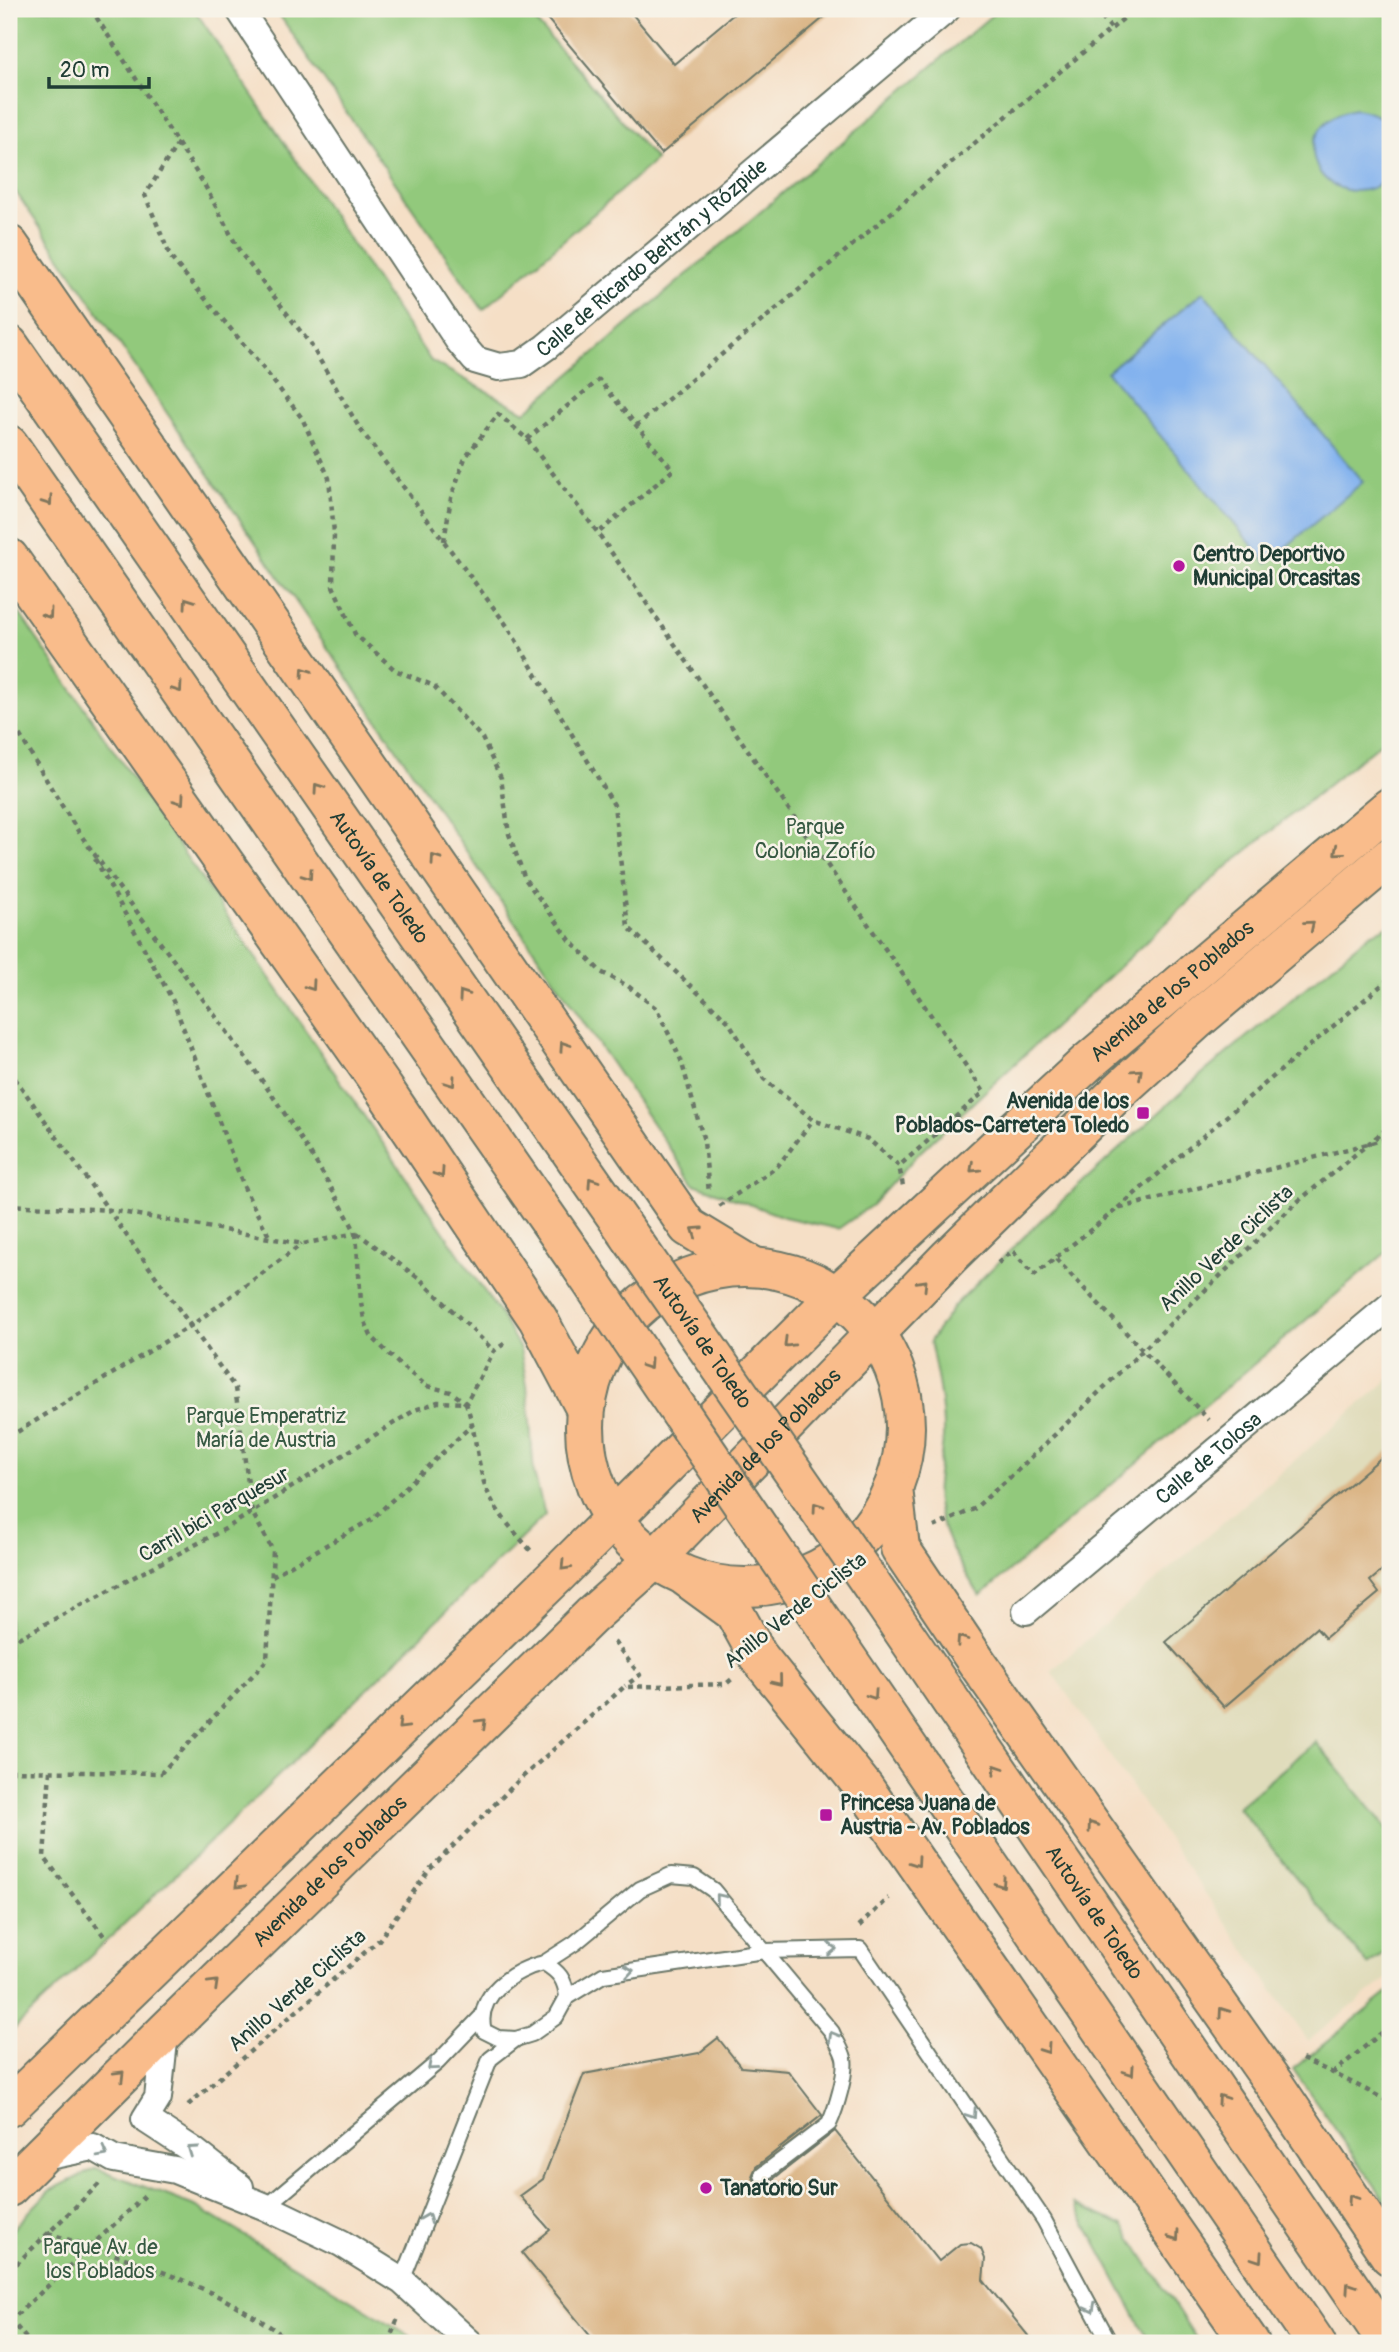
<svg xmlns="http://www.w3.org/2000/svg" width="1399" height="2352" viewBox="0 0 1399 2352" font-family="Pangolin,sans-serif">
<rect width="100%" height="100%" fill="#f7f3e8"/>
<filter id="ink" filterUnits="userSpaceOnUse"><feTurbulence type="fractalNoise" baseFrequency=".0143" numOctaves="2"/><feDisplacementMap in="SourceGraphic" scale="14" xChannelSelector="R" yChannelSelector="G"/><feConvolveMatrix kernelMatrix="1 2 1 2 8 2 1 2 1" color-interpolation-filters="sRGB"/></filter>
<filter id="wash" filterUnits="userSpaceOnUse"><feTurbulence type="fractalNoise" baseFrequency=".00686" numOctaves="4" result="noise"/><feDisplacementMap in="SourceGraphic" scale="28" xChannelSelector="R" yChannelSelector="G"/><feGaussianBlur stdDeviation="1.57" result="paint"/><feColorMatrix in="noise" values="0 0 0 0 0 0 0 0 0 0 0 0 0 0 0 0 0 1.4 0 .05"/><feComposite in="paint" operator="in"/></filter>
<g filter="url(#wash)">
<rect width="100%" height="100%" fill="#f5dfc6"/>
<polygon fill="#e0dcbb" points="1390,1378 1390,1976 1308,2041 1051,1671"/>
<g fill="#92c97b" stroke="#588358" stroke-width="2">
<polygon points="9,9 194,9 431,361 525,412 999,9 1390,9 1390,735 1223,870 917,1155 872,1205 838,1229 784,1217 694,1184 9,182"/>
<polygon points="283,9 525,9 656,160 483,310 278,13"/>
<polygon points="9,598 502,1317 520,1349 527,1385 534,1474 545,1515 233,1820 9,2034"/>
<path d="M1389 926 1390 1249 980 1596C962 1568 942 1537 937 1503 934 1481 942 1459 943 1438 944 1405 936 1372 930 1341L954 1306 1041 1220 1196 1079 1370 934Z"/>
<polygon points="1316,1742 1390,1832 1390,1947 1368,1965 1238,1807"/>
<polygon points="1390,1991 1390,2207 1293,2069"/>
<polygon points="96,2168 197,2207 422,2343 9,2343 9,2233 49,2191"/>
<polygon points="1075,2204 1123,2225 1199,2343 1150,2343"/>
</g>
<g fill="#83b2ee" stroke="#517891" stroke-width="2">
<path d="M1355 109C1367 111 1387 116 1390 131 1392 137 1390 146 1390 152 1390 159 1392 168 1388 174 1372 201 1329 194 1317 167 1304 137 1327 114 1355 109Z"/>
<polygon points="1203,292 1363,482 1267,563 1107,372"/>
</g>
<g id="blocks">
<g fill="#dbb687">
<polygon points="539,9 628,9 674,64 740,9 834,9 661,154"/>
<polygon points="1390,1450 1390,1564 1370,1581 1379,1593 1325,1638 1316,1628 1224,1707 1166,1642"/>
<polygon points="718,2038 741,2067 788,2071 822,2115 756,2167 752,2176 755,2181 763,2185 768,2183 835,2131 939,2261 960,2244 971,2243 981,2249 985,2259 983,2280 1034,2343 596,2343 522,2253 550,2230 520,2196 543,2179 584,2074 699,2053"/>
</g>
</g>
</g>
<g filter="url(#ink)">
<use href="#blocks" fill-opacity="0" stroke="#6a7667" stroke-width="2"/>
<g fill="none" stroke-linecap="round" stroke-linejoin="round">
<g stroke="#6a7667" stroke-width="18">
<g id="lane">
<path d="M544 1963 575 1943 640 1889 671 1875 694 1877 713 1890 832 2032C835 2040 842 2049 844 2058 847 2073 836 2109 829 2124L762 2175"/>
<path d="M567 1997C565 1979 559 1972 544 1963 514 1969 474 1996 484 2031L498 2038 516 2039 532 2034 556 2017 567 1997 603 1975 764 1951 860 1949 1044 2220 1110 2343"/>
<polyline points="266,2207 438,2062 480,2018"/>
<polyline points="402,2281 490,2059 516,2039"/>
</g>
</g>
<g stroke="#6a7667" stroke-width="30">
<g id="street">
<path id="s1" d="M239 9 458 340 475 360 499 367 522 364 546 347 947 9"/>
<path id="s2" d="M1026 1611 1390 1306"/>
<polyline points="165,2032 158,2098 145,2119 194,2151 240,2187"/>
<polyline points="39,2158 93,2147 114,2159 175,2170 266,2207 341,2243 402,2281 470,2343"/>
</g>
</g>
<g stroke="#6a7667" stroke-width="42">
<g id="primary">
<circle cx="745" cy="1427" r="160"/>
<path id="s3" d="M9 2107 555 1577 837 1295 1088 1062 1390 807"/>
<path id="s4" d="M9 2187 165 2032 591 1616 654 1560 949 1257 1120 1090 1197 1020 1390 857"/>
</g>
</g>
<g stroke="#6a7667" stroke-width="42">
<g id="highway">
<polyline points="9,245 688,1227 754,1267"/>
<path id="s5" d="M9 345 631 1238"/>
<polyline points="9,445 582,1268"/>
<polyline points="9,558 384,1089 538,1319 583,1404"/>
<polyline points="893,1488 900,1548 978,1664 1274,2084 1390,2256"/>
<polyline points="686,1577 734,1612 758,1656 865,1789 1250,2343"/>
<path id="s6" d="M884 1603 1388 2343"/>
<polyline points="834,1639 1316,2343"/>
</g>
</g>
<g stroke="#6a7667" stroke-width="4.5" stroke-dasharray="5 5" stroke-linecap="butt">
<polyline points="91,9 204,184 240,252 311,345 360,429 508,627 614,805 628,927 728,1021 764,1079 813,1120 868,1139 899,1166 903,1186"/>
<polyline points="1095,9 1111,28"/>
<polyline points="178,143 145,195 171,258 256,359 302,418 329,478 334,533 333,586 355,634 395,670 434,686 482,738 501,778 509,834 525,879 570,940 601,972 628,986 657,1009 681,1060 704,1141 709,1193"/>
<polyline points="636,426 1135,9"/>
<polyline points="527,439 599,380 673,470 598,533"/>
<polyline points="444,541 451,498 465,458 498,414 527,439 598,533 984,1092 899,1166"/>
<path d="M9 718C35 759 59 804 87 844 179 972 283 1093 356 1233L303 1244 110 1210 9 1205"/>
<polyline points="95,859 173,1001 246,1192 270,1238"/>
<polyline points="9,1070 235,1388 252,1512 273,1551 267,1660 161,1773 9,1771"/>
<polyline points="719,1206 777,1167 813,1120"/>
<polyline points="1118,1208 1390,978"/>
<polyline points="356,1233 361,1302 364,1319 371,1336 401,1366 427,1386 451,1392 466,1403 494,1351 508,1341"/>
<polyline points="357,1233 421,1280 494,1351"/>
<polyline points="1056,1259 1209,1420"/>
<polyline points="998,1263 1013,1251 1034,1275 1117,1209 1390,1138"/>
<polyline points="9,1437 192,1325 302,1244"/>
<polyline points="934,1527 974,1509 1017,1471 1296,1203 1390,1126"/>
<polyline points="272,1576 372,1519 473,1424"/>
<polyline points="614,1642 640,1675 625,1686"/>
<path d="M9 1643 225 1529 415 1410 438 1402 466 1403C475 1428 476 1454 483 1479 491 1508 513 1530 532 1552"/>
<polyline points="50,1771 44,1857 107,1940"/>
<polyline points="859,1926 889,1898"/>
<polyline points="1390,2026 1333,2073 1390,2102"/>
<polyline points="1302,2059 1333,2073"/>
<polyline points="188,2105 379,1940 429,1870 519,1780 624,1687 726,1684 732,1679"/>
<path d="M48 2233C132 2260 223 2287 292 2343"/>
<polyline points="9,2271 99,2184"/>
<polyline points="10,2319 30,2343"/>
<polyline points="9,2322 147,2194"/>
<polyline points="388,2343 398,2318"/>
</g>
<use href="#lane" stroke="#fff" stroke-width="14"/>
<use href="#street" stroke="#fff" stroke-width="26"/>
<use href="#primary" stroke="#f9bc8b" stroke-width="38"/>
<use href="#highway" stroke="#f9bc8b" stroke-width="38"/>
<g stroke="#6a7667" stroke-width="42" stroke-linecap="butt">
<g id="highway-bridge">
<path id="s7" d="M631 1238 884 1603"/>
<polyline points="582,1268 834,1639"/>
</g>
</g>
<use href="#highway-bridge" stroke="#f9bc8b" stroke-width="38"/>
</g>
<defs><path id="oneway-chevron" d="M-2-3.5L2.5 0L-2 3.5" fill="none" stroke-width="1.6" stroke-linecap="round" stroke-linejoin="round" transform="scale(1.75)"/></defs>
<g stroke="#81765b">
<use href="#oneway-chevron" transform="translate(48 501) rotate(55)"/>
<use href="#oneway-chevron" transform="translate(188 602) rotate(-125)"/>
<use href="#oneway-chevron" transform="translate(48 614) rotate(55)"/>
<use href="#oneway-chevron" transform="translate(305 672) rotate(-125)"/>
<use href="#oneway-chevron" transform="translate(178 688) rotate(55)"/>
<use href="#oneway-chevron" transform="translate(318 788) rotate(-125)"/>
<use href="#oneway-chevron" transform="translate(180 800) rotate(55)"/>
<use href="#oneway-chevron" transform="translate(1338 851) rotate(140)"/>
<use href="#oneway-chevron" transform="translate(435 859) rotate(-125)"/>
<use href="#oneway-chevron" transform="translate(308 875) rotate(55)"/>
<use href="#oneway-chevron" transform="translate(1310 925) rotate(-40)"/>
<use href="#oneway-chevron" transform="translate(311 986) rotate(55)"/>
<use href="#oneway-chevron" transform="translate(463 995) rotate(-125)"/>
<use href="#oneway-chevron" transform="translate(564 1046) rotate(-124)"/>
<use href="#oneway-chevron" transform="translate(1138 1073) rotate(-42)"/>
<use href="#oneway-chevron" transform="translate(451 1082) rotate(55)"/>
<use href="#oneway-chevron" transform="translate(974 1168) rotate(137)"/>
<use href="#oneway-chevron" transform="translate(440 1173) rotate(56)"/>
<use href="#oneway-chevron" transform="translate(592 1182) rotate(-124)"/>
<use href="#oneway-chevron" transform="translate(696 1231) rotate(-146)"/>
<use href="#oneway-chevron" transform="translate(923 1284) rotate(-46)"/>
<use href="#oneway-chevron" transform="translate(788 1343) rotate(135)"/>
<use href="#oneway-chevron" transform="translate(648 1365) rotate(56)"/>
<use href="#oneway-chevron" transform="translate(817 1507) rotate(-125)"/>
<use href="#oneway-chevron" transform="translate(565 1566) rotate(134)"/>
<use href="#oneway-chevron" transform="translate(961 1640) rotate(-124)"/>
<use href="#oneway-chevron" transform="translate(778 1681) rotate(51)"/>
<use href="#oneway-chevron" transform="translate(873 1695) rotate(56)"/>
<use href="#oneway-chevron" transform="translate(482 1723) rotate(-44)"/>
<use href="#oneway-chevron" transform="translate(402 1725) rotate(136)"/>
<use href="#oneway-chevron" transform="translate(997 1769) rotate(-124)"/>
<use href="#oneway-chevron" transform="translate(1092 1826) rotate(-125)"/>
<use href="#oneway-chevron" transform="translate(916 1862) rotate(55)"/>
<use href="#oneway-chevron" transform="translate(1001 1883) rotate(56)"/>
<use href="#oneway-chevron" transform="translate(239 1884) rotate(136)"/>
<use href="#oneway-chevron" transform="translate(214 1984) rotate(-44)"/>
<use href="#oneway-chevron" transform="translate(1223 2012) rotate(-125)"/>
<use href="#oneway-chevron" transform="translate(1046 2049) rotate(55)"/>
<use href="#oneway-chevron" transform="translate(1130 2071) rotate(56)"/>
<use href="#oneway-chevron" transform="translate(120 2075) rotate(-45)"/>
<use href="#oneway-chevron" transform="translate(1222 2099) rotate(-124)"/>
<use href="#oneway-chevron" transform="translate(1352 2199) rotate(-124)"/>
<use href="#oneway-chevron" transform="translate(1175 2236) rotate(55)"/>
<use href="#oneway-chevron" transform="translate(1258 2258) rotate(56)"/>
<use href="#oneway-chevron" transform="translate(1350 2287) rotate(-124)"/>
</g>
<g stroke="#8f9e9a">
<use href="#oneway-chevron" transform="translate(720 1898) rotate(-129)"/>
<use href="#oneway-chevron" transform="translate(832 1949) rotate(-1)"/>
<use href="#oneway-chevron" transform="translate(629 1971) rotate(-9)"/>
<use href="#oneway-chevron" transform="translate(833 2036) rotate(-120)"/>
<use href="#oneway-chevron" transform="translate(432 2066) rotate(139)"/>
<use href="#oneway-chevron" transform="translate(972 2114) rotate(56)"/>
<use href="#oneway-chevron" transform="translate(192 2150) rotate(-145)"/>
<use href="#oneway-chevron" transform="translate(103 2153) rotate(28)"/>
<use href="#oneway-chevron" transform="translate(427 2218) rotate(-68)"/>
<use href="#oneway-chevron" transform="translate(1091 2308) rotate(62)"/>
</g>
</g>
<g fill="#b5179e" stroke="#f7f3e8" stroke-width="2.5">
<circle cx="1179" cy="566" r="7"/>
<rect x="1136" y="1106" width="14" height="14" rx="3.5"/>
<rect x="819" y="1808" width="14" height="14" rx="3.5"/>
<circle cx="706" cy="2188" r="7"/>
</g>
<g text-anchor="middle" stroke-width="5" stroke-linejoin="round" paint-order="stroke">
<g font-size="21" fill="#1f3d34" stroke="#f7f3e8">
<text dy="7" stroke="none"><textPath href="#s1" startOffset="639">Calle de Ricardo Beltrán y Rózpide</textPath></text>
<text dy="7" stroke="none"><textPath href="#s5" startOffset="648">Autovía de Toledo</textPath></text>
<text dy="7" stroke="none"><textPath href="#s3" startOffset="1612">Avenida de los Poblados</textPath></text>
<text transform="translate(1226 1248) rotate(-43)" y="7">Anillo Verde Ciclista</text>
<text dy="7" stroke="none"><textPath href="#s7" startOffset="126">Autovía de Toledo</textPath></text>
<text dy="7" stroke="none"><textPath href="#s4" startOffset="1059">Avenida de los Poblados</textPath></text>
<text dy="7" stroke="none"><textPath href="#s2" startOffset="238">Calle de Tolosa</textPath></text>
<text transform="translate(214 1514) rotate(-30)" y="7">Carril bici Parquesur</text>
<text transform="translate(795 1610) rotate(-38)" y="7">Anillo Verde Ciclista</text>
<text dy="7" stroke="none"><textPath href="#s4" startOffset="450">Avenida de los Poblados</textPath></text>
<text dy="7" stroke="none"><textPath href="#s6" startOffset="374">Autovía de Toledo</textPath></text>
<text transform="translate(297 1990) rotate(-41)" y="7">Anillo Verde Ciclista</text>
</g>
<g font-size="21" font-weight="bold" fill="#1f3d34" stroke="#f7f3e8" text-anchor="start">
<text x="1193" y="561">Centro Deportivo<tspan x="1193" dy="24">Municipal Orcasitas</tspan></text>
<text x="1129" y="1108" text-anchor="end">Avenida de los<tspan x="1129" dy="24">Poblados-Carretera Toledo</tspan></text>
<text x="840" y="1810">Princesa Juana de<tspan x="840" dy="24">Austria - Av. Poblados</tspan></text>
<text x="720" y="2195">Tanatorio Sur</text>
</g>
<g font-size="21" fill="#365942" stroke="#f7f3e8">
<text x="815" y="834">Parque<tspan x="815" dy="24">Colonia Zofío</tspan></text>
<text x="266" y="1423">Parque Emperatriz<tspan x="266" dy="24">María de Austria</tspan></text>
<text x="100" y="2254">Parque Av. de<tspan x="100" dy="24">los Poblados</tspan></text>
</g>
</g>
<rect width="1399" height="2352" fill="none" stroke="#f7f3e8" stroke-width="35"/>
<path d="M49 77v10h100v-10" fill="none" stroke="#1f3d34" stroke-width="3.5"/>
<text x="60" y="77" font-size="21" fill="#1f3d34" stroke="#f7f3e8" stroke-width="5" paint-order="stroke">20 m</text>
</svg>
